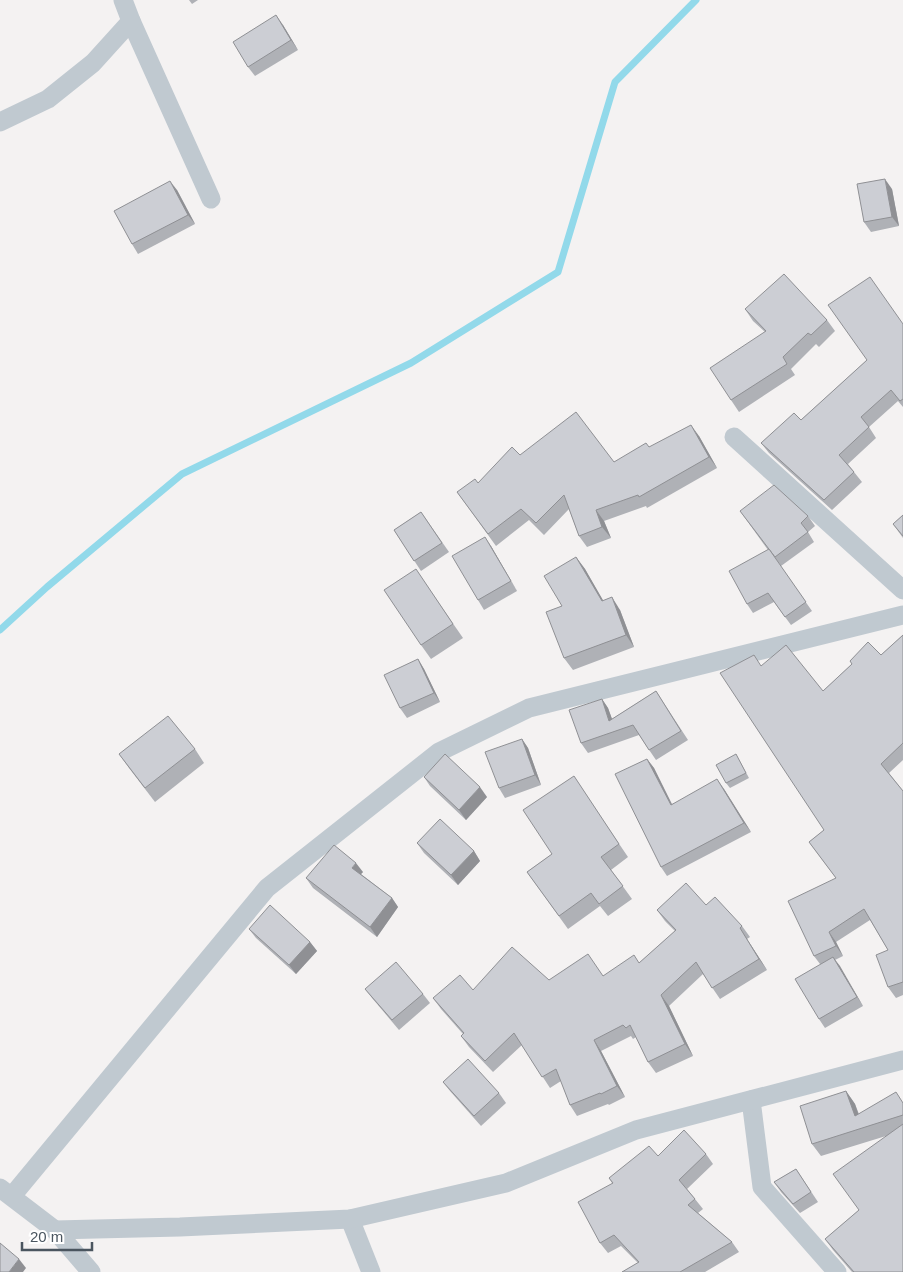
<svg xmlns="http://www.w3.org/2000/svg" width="903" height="1272" viewBox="0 0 903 1272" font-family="Helvetica,sans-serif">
<rect width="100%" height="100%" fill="#f4f2f2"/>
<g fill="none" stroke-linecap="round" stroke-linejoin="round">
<polyline stroke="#92d9ea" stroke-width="7" points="0,630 47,587 182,474 411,363 558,272 615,82 696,0"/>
<g stroke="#c0c9d0" stroke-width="19">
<polyline points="131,21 211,199"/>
<polyline points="0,122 48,99 93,63 131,21 123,0"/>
<polyline points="734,437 903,590"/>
<polyline points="751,1100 762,1187 837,1272"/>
<polyline points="0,1188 55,1230 91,1272"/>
<polyline points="12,1196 267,888 439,752 529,708 903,615"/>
<polyline points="350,1219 371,1272"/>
<polyline points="55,1230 180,1227 350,1219 506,1183 636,1130 903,1060"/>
</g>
</g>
<g fill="#afb1b6">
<polygon points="189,0 198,0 192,4"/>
<polygon points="283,25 298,50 255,76 248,67"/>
<polygon points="892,189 899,226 871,232 864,222"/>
<polygon points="177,190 195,224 138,254 132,244"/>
<polygon points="745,309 827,320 835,331 819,347 816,344 791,369 795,375 739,412 731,400 765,332 753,321"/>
<polygon points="903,324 903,407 898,401 869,427 876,438 848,464 854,472 862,482 832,510 769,453 761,443 801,420 867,360"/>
<polygon points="699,436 717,468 647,508 646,506 604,521 611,538 587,547 579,536 569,509 544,535 529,520 496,546 457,492 478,483 520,455 614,462 649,447"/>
<polygon points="740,511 808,516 815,526 808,532 814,542 781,566 774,557 812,611 791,625 774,602 753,613 747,604 768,550"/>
<polygon points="421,512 449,552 421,571 394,530"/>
<polygon points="903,515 903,538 893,524"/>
<polygon points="491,546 517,591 484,610 478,600"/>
<polygon points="576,557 585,569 603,601 620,610 634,647 573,670 564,658 562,606"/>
<polygon points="425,583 463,638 431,659 421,645"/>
<polygon points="903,635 903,760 889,773 903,791 903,995 896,998 888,987 888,950 870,920 836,942 843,956 835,960 863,1006 825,1028 819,1019 820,964 814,956 836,878 809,842 824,830 762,665 823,691 852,664 850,661 881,655"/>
<polygon points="418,659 424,669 440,702 407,718 400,708"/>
<polygon points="656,691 688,740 656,760 639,735 588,753 581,743 602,699 608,708 612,719"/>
<polygon points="522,739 528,748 541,785 505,798 499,788"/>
<polygon points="195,749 204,763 155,802 129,768 119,754"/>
<polygon points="736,754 749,778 730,788 726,783"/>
<polygon points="647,759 654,768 672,804 724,789 751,832 667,876 661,867"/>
<polygon points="424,777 487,797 466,820 430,786"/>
<polygon points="582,789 628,857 611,870 632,899 608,916 600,906 568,929 527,872 552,854"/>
<polygon points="417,843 474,851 480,861 458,885 424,853"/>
<polygon points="363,872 361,874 392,898 398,907 377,937 313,888 306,878"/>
<polygon points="706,905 742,926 750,937 747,939 767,970 720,999 703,974 669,1006 693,1056 656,1073 648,1062 636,1037 633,1039 631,1036 601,1051 625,1097 609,1105 608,1104 577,1116 570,1105 561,1081 550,1088 522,1045 493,1072 469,1047 461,1036 463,1034 441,1009 433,998 473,990 549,980 603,976 639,963 675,931 665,921 657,910"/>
<polygon points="249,929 310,942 317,951 296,974 256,938"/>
<polygon points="365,989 423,994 430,1003 399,1030 372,998"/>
<polygon points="443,1082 499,1093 506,1103 481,1126 450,1091"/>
<polygon points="846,1091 855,1104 859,1114 903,1102 903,1272 852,1272 833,1250 825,1239 859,1210 886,1136 821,1156 812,1144"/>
<polygon points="706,1154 713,1164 687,1189 703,1209 698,1213 732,1242 739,1252 705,1272 622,1272 638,1263 621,1246 608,1253 600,1243 612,1183 609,1178 658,1156"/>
<polygon points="796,1169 818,1202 800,1213 781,1192 774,1182"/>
</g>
<g fill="#8f9094">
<polygon points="276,15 283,25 298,50 291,40"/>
<polygon points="885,179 892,189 899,226 892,217"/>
<polygon points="170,181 177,190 195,224 188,215"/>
<polygon points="691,425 699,436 717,468 709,457"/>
<polygon points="596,510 604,521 611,538 602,527"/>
<polygon points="485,537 491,546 517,591 511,581"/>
<polygon points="576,557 585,569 611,614 602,601"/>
<polygon points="612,597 620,610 634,647 626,635"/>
<polygon points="418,659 424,669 440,702 434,693"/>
<polygon points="602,699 608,708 616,730 609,721"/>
<polygon points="522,739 528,748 541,785 535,775"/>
<polygon points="647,759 654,768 677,815 671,805"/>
<polygon points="717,779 724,789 751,832 744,823"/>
<polygon points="480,787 487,797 466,820 459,810"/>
<polygon points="474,851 480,861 458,885 451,875"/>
<polygon points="356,863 363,872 358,877 352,868"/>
<polygon points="392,898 398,907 377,937 370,927"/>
<polygon points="740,928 747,939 767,970 759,959"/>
<polygon points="829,932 836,942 843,956 836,946"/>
<polygon points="310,942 317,951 296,974 289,965"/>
<polygon points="833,957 840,966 863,1006 857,997"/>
<polygon points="661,995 669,1006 693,1056 685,1044"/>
<polygon points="594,1040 601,1051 625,1097 617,1086"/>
<polygon points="846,1091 855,1104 863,1128 855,1116"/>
<polygon points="19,1259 26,1268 23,1272 9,1272"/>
</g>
<g fill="#ccced4" stroke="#8f9094">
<polygon points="276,15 291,40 248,67 233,42"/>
<polygon points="885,179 892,217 864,222 857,184"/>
<polygon points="170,181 188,215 132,244 114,211"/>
<polygon points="784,274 827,320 811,335 808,333 783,357 787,364 731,400 710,368 766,331 745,309"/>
<polygon points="870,277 903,324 903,399 900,401 891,390 861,417 869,427 839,455 854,472 824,500 761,443 794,413 801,420 867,360 828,305"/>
<polygon points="576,412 614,462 646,443 649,447 691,425 709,457 639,497 638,495 596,510 602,527 579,536 564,495 536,523 521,509 488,534 457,492 475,479 478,483 512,447 520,455"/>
<polygon points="774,485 808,516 801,523 808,532 775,557 740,511"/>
<polygon points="421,512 442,543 414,561 394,530"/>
<polygon points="903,515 903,536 893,524"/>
<polygon points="485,537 511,581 478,600 452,556"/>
<polygon points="769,549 806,602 785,617 768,593 747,604 729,571"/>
<polygon points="576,557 602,601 612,597 626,635 564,658 546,612 562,606 544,576"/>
<polygon points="416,569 453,624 421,645 384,590"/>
<polygon points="903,635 903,743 881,764 903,791 903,982 888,987 876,955 888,950 864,909 829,932 836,946 814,956 788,901 836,878 809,842 824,830 720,673 754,655 761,666 786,645 823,691 852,664 850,661 868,642 881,655"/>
<polygon points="418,659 434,693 400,708 384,675"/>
<polygon points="656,691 681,731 649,750 633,725 581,743 569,710 602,699 609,721"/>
<polygon points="168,716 195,749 145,788 119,754"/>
<polygon points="522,739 535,775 499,788 485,752"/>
<polygon points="445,754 480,787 459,810 424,777"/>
<polygon points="736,754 746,773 726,783 716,765"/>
<polygon points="647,759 671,805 717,779 744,823 661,867 615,774"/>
<polygon points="574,776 619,844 601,857 623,886 599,904 591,893 559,916 527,872 552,854 523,810"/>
<polygon points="440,819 474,851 451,875 417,843"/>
<polygon points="334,845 356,863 352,868 392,898 370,927 306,878"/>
<polygon points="686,883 706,905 715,897 742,926 740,928 759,959 712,988 696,962 661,995 685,1044 648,1062 630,1025 626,1028 623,1025 594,1040 617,1086 601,1094 600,1093 570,1105 556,1069 542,1077 514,1033 485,1061 461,1036 464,1033 433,998 460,975 473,990 512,947 549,980 588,954 603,976 634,955 639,963 676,930 657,910"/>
<polygon points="270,905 310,942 289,965 249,929"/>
<polygon points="833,957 857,997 819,1019 795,979"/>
<polygon points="396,962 423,994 392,1020 365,989"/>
<polygon points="468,1059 499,1093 474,1116 443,1082"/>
<polygon points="846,1091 855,1116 896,1092 903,1103 903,1115 812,1144 800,1106"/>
<polygon points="903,1124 903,1272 854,1272 825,1239 859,1210 833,1174"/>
<polygon points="684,1130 706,1154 679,1180 695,1199 688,1205 732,1242 680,1272 622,1272 639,1262 614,1235 600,1243 578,1202 613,1183 609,1178 649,1146 658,1156"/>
<polygon points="796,1169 811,1192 793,1204 774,1182"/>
<polygon points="0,1243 19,1259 9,1272 0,1272"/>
</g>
<path d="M22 1242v8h70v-8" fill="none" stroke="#4a555f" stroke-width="2.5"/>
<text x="30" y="1242" font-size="15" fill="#4a555f" stroke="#ffffff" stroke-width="4" paint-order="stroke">20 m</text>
</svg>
